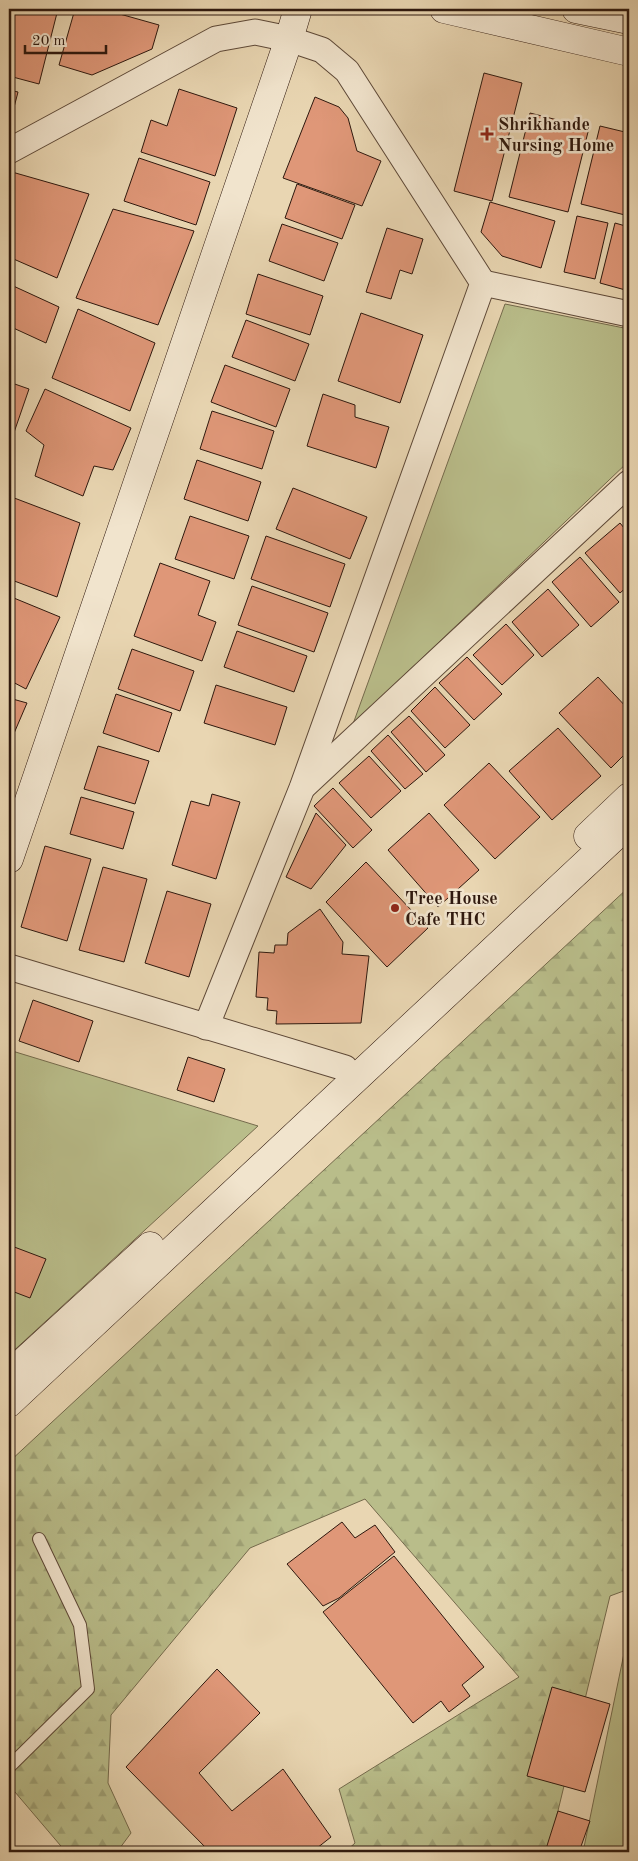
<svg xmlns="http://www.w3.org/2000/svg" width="638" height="1861" viewBox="0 0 638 1861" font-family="'Old Standard TT',serif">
<defs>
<pattern id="forest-firs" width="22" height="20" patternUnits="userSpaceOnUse" patternTransform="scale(1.25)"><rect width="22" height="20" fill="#b9bd8a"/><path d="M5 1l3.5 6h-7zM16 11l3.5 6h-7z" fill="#9fa276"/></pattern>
</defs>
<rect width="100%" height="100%" fill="#e9d6b2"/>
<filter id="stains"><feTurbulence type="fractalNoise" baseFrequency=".004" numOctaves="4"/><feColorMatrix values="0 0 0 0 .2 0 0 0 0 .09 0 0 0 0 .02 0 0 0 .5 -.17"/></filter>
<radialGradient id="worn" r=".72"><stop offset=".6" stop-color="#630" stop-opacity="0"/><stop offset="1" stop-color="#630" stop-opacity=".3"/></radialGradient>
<polygon fill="url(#forest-firs)" stroke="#746a4c" points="629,887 629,1589 610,1596 548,1852 345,1852 355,1843 339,1789 519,1677 365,1499 250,1548 111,1715 108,1783 131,1833 117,1852 66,1852 9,1785 9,1462"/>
<g fill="#b9bd8a" stroke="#746a4c">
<polygon points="505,304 629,329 629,461 353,724"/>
<polygon points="9,1050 258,1126 9,1355"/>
<polygon points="629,1633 629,1852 583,1852 628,1634"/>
</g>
<g fill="#df9778" stroke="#2e180e">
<polygon points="14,9 58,9 39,84 9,76 9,28"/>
<polygon points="75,9 102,9 159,25 152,49 92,75 59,65"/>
<polygon points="484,73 522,83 492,201 454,191"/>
<polygon points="179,89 237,108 215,176 141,152 151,120 167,126"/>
<polygon points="9,90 18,92 11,119 9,120"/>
<polygon points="315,97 339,107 348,118 357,151 381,161 362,206 283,178"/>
<polygon points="530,113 589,128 568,212 509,197"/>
<polygon points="600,126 629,133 629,216 581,204"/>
<polygon points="139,158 210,182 196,225 124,201"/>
<polygon points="12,172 89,194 57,278 9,257 9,180"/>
<polygon points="297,184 355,205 342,239 285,218"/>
<polygon points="490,202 555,221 541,268 502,256 481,232"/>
<polygon points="113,209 194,231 158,325 76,298"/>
<polygon points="577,216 608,223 595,279 564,272"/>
<polygon points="615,223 629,227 629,291 600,283"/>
<polygon points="282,224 338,243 324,281 269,261"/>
<polygon points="387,228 423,239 412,274 400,270 391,299 366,292"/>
<polygon points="258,274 323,296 310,335 246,314"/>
<polygon points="9,284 59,307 46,343 9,326"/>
<polygon points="78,309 155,343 130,411 52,378"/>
<polygon points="361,313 423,335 400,403 338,381"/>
<polygon points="246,320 309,344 295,381 232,357"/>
<polygon points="225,365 290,389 276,427 211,402"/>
<polygon points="9,382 29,389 9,447"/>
<polygon points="45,389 131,428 113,470 94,466 83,496 35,476 44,445 26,431"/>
<polygon points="323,394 355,405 355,417 389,427 376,468 307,446"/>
<polygon points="212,411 274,431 262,469 200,449"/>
<polygon points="197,460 261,482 248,521 184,499"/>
<polygon points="293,488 367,517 350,559 276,529"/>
<polygon points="9,496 80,523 57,597 9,579"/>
<polygon points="190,516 249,536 234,579 175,559"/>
<polygon points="620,523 629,534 629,585 620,593 585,553"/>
<polygon points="266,536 345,564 330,607 251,579"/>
<polygon points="580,557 619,602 591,627 552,582"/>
<polygon points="160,563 210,581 198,615 216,622 202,661 134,636"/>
<polygon points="252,586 328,613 314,652 238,625"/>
<polygon points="548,589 579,625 542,657 512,622"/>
<polygon points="9,596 60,617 26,689 9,680"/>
<polygon points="506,624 534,655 502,685 473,655"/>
<polygon points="237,631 307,656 294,692 224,667"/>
<polygon points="132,649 194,671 180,711 118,689"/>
<polygon points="467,657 502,694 474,720 439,683"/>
<polygon points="598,677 629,710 629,750 611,768 559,713"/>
<polygon points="216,685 287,707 275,745 204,723"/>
<polygon points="435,687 470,725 445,748 411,711"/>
<polygon points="116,694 172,713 159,752 103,733"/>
<polygon points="9,698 27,703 9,745"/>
<polygon points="409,716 445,755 426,772 391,732"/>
<polygon points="558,728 601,776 552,820 509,771"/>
<polygon points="388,735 423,774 405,789 371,751"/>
<polygon points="98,746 149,761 135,804 84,789"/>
<polygon points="369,756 401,791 371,818 339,783"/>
<polygon points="489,763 540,817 495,859 444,805"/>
<polygon points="333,788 372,830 353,848 314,806"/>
<polygon points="212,794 240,802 216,879 172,865 191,801 209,806"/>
<polygon points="81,797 134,812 123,849 70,834"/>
<polygon points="316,813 346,845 311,889 286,877"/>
<polygon points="429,813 479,870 438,907 388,850"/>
<polygon points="45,846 91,859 67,941 21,927"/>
<polygon points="366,862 428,928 387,967 326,902"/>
<polygon points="103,867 147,879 124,962 79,950"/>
<polygon points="167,891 211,904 189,977 145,963"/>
<polygon points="320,909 343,942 342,954 369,956 361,1023 276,1024 277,1011 267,1010 268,998 256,997 259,952 274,953 275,945 287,945 288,933"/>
<polygon points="33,1000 93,1021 79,1062 19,1041"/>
<polygon points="188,1057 225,1069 214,1102 177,1090"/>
<polygon points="9,1245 46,1259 30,1298 9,1290"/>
<polygon points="342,1522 355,1538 375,1525 395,1552 339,1598 323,1606 287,1564"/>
<polygon points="394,1556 484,1667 462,1685 470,1696 449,1712 441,1701 413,1723 323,1612"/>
<polygon points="217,1669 260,1713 199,1773 232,1811 283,1769 331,1837 312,1852 210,1852 126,1767"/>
<polygon points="552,1687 610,1704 585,1792 527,1776"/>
<polygon points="558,1811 590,1821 579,1852 545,1852"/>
</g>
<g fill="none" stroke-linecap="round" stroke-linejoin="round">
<g stroke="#5d4837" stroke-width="14">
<polyline id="lane" points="9,1767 88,1689 80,1625 39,1539"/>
</g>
<g stroke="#5d4837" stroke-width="27">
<g id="street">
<polyline points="9,151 216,39 255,32 289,39 322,50 347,71 483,283 302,788 206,1027"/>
<polyline points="483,283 629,314"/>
<polyline points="305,785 629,483"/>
<polyline points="9,967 345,1068"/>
</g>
</g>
<g stroke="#2e180e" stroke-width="29">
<g id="secondary">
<polyline points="444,9 629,52"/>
<polyline points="576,9 629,20"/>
<polyline points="588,836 629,797"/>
<polyline points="9,859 289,39 298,9"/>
<polyline points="9,1375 150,1246"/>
<polyline points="9,1403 629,823"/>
</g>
</g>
<use href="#lane" stroke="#f1e4cd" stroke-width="12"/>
<use href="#street" stroke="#f1e4cd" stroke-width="25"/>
<use href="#secondary" stroke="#f1e4cd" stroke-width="28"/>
</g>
<g fill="#8f2418" stroke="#f1e4cd" stroke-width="2">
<path d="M484.5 126.5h5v5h5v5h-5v5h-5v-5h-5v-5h5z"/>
<circle cx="395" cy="908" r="5"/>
</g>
<g text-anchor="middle" stroke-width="5" stroke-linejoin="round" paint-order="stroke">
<g font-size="18" font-weight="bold" fill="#2e180e" stroke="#f1e4cd" text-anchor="start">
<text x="498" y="130">Shrikhande<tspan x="498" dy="21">Nursing Home</tspan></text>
<text x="405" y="904">Tree House<tspan x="405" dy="21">Cafe THC</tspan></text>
</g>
</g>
<rect width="638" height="1861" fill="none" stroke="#e9d6b2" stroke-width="30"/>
<rect x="10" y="10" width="618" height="1841" fill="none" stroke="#2e180e" stroke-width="2.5"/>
<rect x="15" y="15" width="608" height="1831" fill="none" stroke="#2e180e"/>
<path d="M25 45v8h81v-8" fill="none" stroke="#2e180e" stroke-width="2.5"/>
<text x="32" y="45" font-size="15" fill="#2e180e" stroke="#f1e4cd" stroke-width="4" paint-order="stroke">20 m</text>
<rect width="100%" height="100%" filter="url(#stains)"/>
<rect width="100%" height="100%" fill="url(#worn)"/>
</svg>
